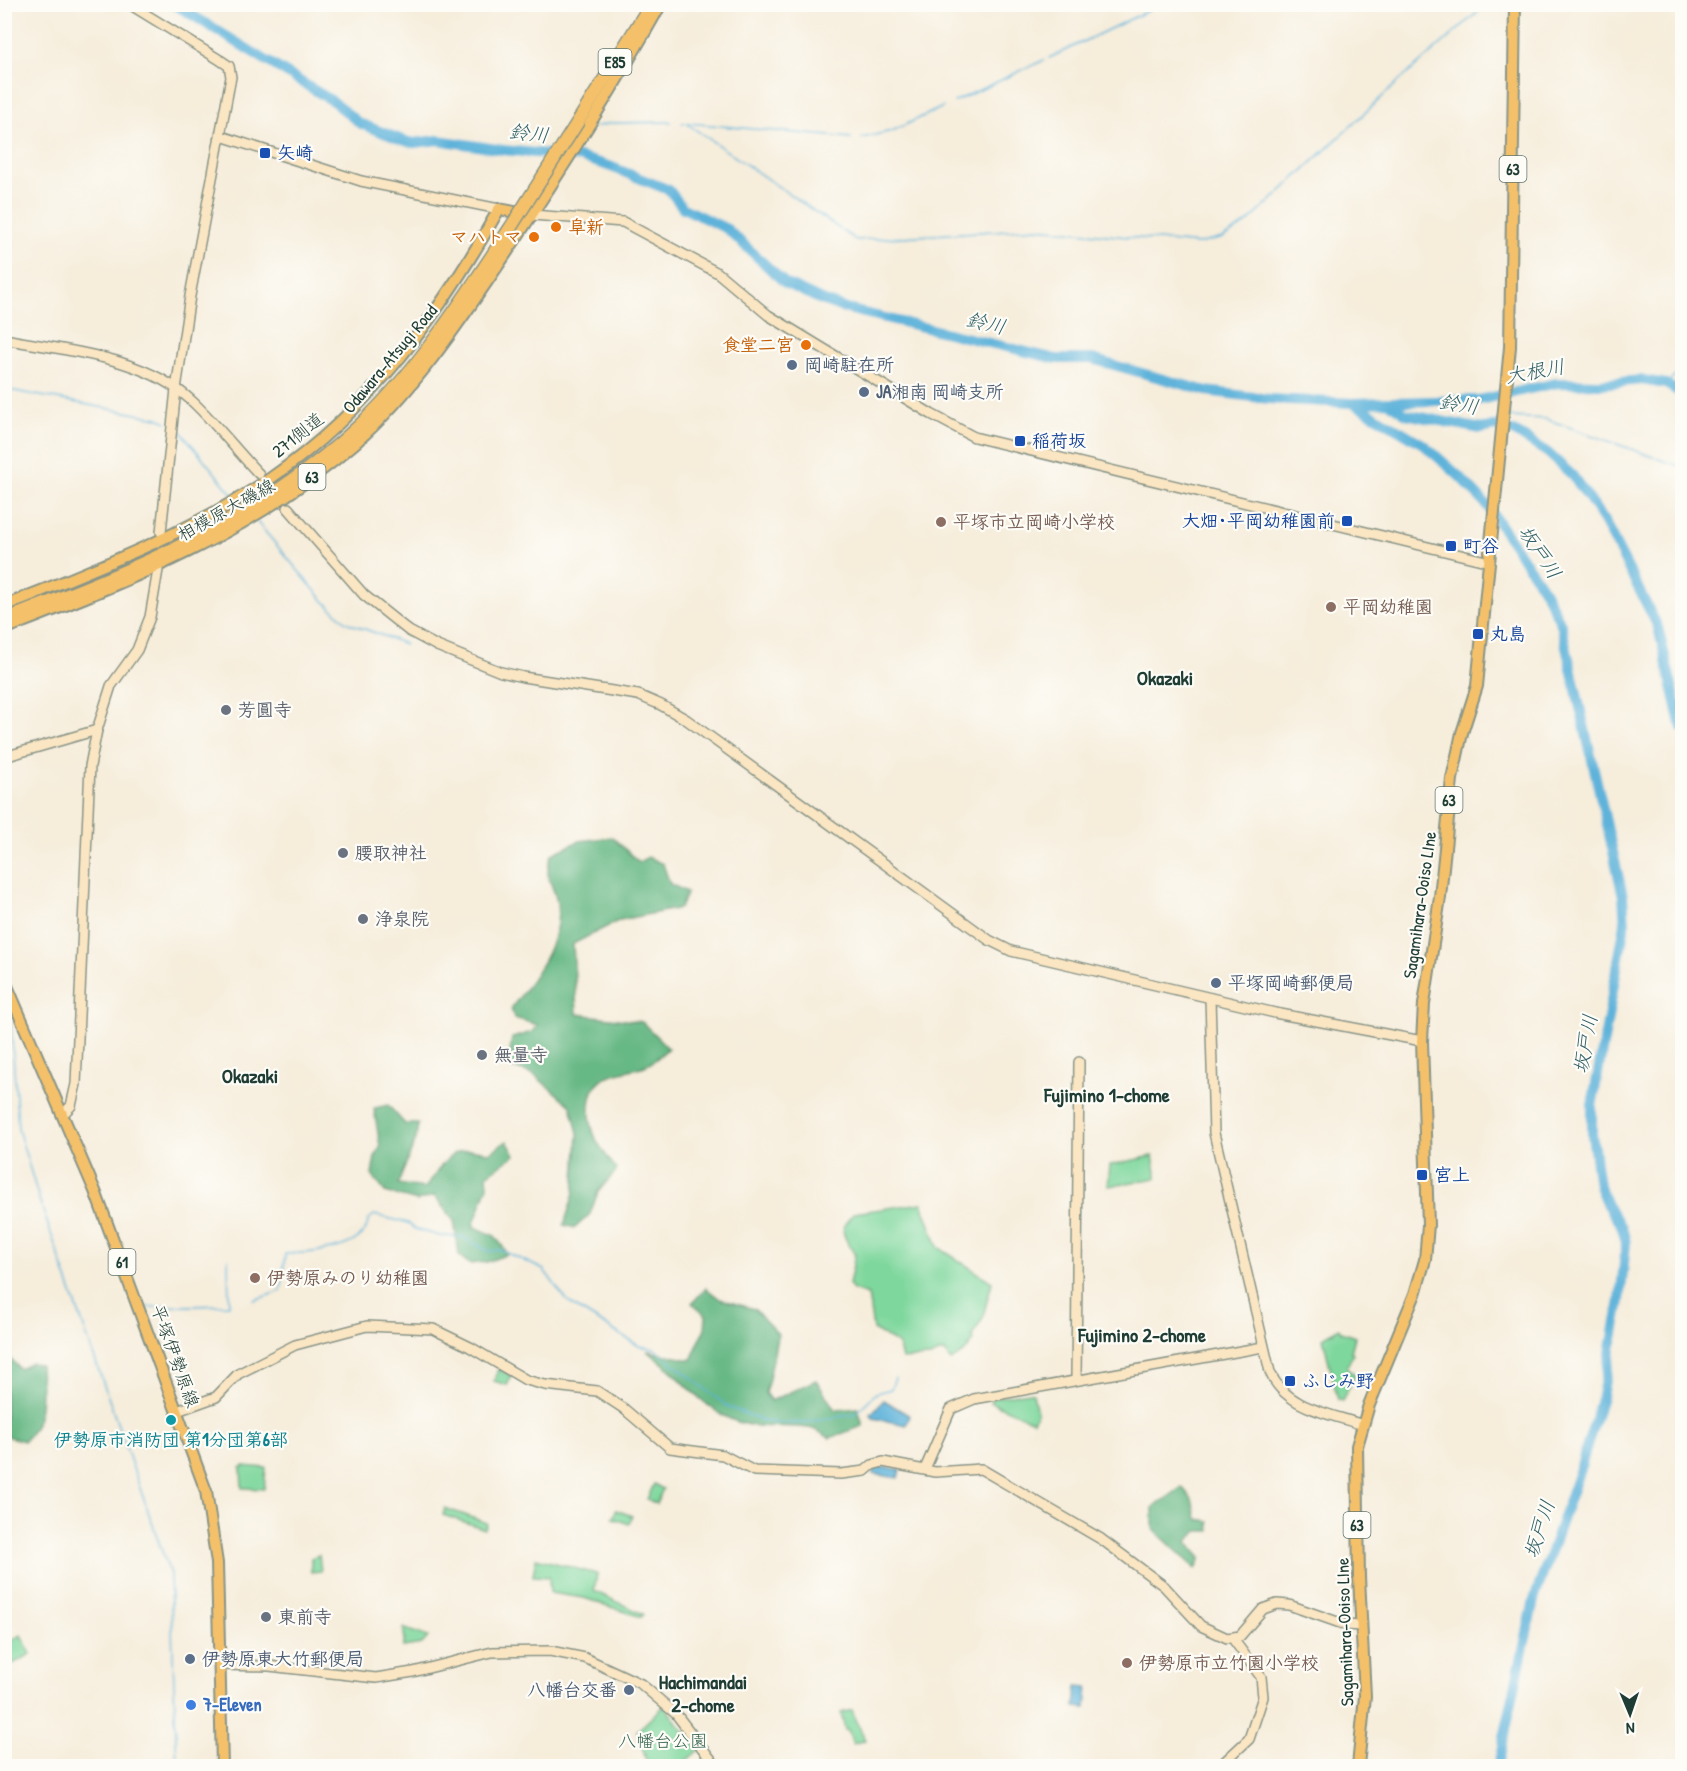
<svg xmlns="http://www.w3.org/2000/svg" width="1687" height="1771" viewBox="0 0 1687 1771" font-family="'Patrick Hand','Klee One',sans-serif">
<rect width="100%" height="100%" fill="#fdfcf7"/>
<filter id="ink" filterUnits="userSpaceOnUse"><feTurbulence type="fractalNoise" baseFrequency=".0167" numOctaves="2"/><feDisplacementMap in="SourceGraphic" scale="12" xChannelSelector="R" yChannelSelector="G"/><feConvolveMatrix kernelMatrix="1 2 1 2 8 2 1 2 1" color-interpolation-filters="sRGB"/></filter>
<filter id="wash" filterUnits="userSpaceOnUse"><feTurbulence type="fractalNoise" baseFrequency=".008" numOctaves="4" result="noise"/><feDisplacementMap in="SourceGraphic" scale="24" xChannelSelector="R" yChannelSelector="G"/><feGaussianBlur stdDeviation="1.35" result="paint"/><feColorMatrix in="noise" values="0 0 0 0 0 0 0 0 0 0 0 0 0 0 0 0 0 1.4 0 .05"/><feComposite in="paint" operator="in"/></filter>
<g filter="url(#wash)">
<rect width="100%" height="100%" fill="#f6eddb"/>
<g fill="#7ed79c" stroke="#4e8a68" stroke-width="1.5">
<polygon points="1153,1156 1157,1178 1108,1186 1110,1165"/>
<path d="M922 1203 938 1247 992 1282 982 1320 972 1336 974 1340 966 1351 951 1361 944 1351 930 1357 902 1359 898 1344 873 1330 868 1295 853 1290 849 1284 855 1255C844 1236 836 1231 854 1213Z"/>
<polygon points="1339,1328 1341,1332 1355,1337 1351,1352 1353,1353 1347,1367 1349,1371 1356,1374 1342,1401 1338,1400 1323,1338"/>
<polygon points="499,1369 512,1376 507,1385 494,1381"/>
<polygon points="1029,1392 1033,1393 1037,1413 1033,1421 990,1402 992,1398"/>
<polygon points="244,1466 266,1468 264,1489 242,1488 241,1468"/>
<polygon points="654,1484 663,1489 656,1504 647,1499"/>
<polygon points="445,1508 487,1523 485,1529 443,1515"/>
<polygon points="616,1510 632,1516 629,1524 613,1518"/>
<polygon points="319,1555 321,1571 311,1572 311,1558"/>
<polygon points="536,1558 597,1574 594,1591 643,1614 641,1617 584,1598 550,1593 549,1577 533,1576"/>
<polygon points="403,1628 428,1637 422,1644 403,1647 405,1640"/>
<polygon points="21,1635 31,1654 11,1665 5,1652 5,1644"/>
<polygon points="664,1706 699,1750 680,1766 648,1766 637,1731"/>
<polygon points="852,1710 865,1740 853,1744 848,1730 845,1730 841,1713"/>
</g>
<g fill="#66b884" stroke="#427a5c" stroke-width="1.5">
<path d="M612 837 639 862 648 857 663 864 670 884 687 892 680 908 620 920 573 944 577 1014 642 1022 668 1048C644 1073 640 1065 611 1075 585 1083 587 1118 596 1139 601 1150 610 1160 617 1170L598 1192 590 1214 575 1228 564 1225 574 1193 578 1133 571 1106 533 1074 508 1066 512 1038 532 1032 538 1025 514 1018 511 1009C533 978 563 943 557 903 553 879 542 881 552 854L579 841Z"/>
<path d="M388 1105 405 1124H418L416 1139 398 1184 425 1188C445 1162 452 1141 489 1153L507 1141 515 1155 487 1175 488 1186 473 1226 495 1236 508 1254 487 1262 469 1264 459 1255 454 1221 435 1196 417 1201 385 1192 372 1175 375 1157 380 1147 374 1108Z"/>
<path d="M706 1288 720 1299 754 1309 778 1334C773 1354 772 1372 765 1393L771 1401 816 1380 835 1410 858 1408 863 1426 830 1438C824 1435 816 1429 809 1428 778 1423 756 1433 724 1416 695 1400 675 1369 647 1351L691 1360 705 1328 706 1315 692 1303Z"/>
<path d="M5 1353 20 1369 31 1363 40 1365C41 1392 45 1422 24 1441L5 1436Z"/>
<polygon points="1182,1487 1192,1499 1197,1519 1209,1521 1210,1531 1197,1531 1187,1542 1201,1558 1196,1569 1153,1529 1153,1508"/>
</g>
<g fill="#5eb3da" stroke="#3e7887" stroke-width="1.5">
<polygon points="884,1400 910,1416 906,1425 873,1418 871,1414"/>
<polygon points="876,1467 900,1469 898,1478 873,1474 873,1469"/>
<polygon points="1077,1686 1088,1687 1086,1708 1075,1707"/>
</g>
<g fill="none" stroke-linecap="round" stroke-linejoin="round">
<g stroke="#5eb3da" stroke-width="1.5">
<polyline points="1049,58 1162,4"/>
<polyline points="954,102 1044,60"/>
<polyline points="682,123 686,123 856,240 1038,228 1198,244 1223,238 1247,223 1397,83 1487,4"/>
<polyline points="688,123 851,138"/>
<polyline points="594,127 612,123 671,122"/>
<polyline points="862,138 892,131 943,107"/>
<polyline points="1666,384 1682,370"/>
<polyline points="4,389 158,418 167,422"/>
<polyline points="1509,417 1546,419 1682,467"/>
<polyline points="1495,426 1498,420"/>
<polyline points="178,428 233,495"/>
<polyline points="257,522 323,600 346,622 405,644"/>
<polyline points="4,886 9,967"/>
<polyline points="11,1022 18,1129 40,1202 170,1574 177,1766"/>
<path d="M254 1300 281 1291 285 1254C308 1253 367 1251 368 1220L374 1215 408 1223 415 1229 440 1236 463 1237 488 1251 501 1250 544 1270 565 1299 575 1307 639 1346 655 1349 728 1407 761 1420 777 1423H801L855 1414 876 1393 891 1389 895 1378"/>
<polyline points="147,1307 229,1305 228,1259"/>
</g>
<g stroke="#5eb3da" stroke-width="10">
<polyline points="174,4 334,102 359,123 402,140 413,143 438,140 503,150 579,157 609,166 669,190 683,208 727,229 785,283 819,299 843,308 1056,359 1092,359 1206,391 1269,399 1352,403 1479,400 1557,383 1600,384 1642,380 1666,384 1682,394"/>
<polyline points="1353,403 1423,444 1459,476 1486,504 1544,590 1561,624 1623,896 1625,924 1592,1106 1592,1134 1599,1186 1607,1205 1622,1227 1626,1243 1620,1301 1602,1396 1581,1466 1534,1600 1498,1766"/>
<polyline points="1390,403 1406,414 1481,429 1495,426 1515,432 1548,453 1573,476 1603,519 1658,627 1682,728"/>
</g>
</g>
</g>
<g filter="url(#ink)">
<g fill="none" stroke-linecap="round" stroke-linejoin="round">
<g stroke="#8a9588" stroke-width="12">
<g id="secondary">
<polyline points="129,4 220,60 229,66 231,77 190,296 176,389 161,532"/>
<polyline points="221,136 361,181 499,209"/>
<polyline points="532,215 623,222 718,273 768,315 931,414 974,437 1490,562"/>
<path d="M4 339C67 351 146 356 194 403 217 425 237 451 259 474"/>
<polyline points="288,508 364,595 409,631 437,646 501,672 523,677 638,695 661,705 687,720 989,940 1011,951 1275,1013 1422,1041"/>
<polyline points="4,757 97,730"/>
<path d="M1210 998 1214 1133 1270 1372C1285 1408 1328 1413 1363 1425"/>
<polyline points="64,1113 71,1106 76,1084 90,766 97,730 111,686 137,650 150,617 158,570"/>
<polyline points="1076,1380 1079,1062"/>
<polyline points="177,1411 216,1397 238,1374 295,1345 367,1326 433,1329 470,1347 526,1380 545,1385 597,1391 623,1408 670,1448 723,1455 754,1471 841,1474 865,1471 872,1465 883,1462 935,1472 981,1469 1101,1539 1164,1586 1201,1626 1227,1638 1240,1636 1263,1609 1277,1604 1289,1605 1346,1625 1361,1626"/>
<polyline points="925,1469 951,1409 974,1399 1263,1347"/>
<polyline points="220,1665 269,1666 376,1678 413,1672 492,1652 550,1651 585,1658 641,1684 676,1714 716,1766"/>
<polyline points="1220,1766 1249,1739 1263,1697 1261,1677 1233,1639"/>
</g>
</g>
<g stroke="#8a9588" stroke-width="14">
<g id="primary">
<path d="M4 606C95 569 190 533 271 478 370 410 441 313 499 209L525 214"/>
<path d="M4 629C128 582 255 531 355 443 415 390 463 317 507 252 561 171 613 89 661 4"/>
<polyline points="4,979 95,1191 206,1491 217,1563 222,1766"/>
<polyline points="1358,1766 1365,1696 1359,1577 1357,1446 1369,1405 1415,1294 1425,1260 1428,1225 1422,1041 1424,1004 1440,897 1452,779 1462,733 1477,686 1510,347 1515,4"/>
</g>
</g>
<g stroke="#8a9588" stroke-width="15">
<g id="highway">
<polyline points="579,120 651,4"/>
<path d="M4 620C132 570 259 521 360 425 420 368 464 298 509 230"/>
</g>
</g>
<use href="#secondary" stroke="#fbe6c3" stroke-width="9"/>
<use href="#primary" stroke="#f4c16a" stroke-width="10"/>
<use href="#highway" stroke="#f4c16a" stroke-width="12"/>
<g stroke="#8a9588" stroke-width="15" stroke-linecap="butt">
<polyline id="highway-bridge" points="509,230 579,120"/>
</g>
<use href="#highway-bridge" stroke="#f4c16a" stroke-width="12"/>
</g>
</g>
<g fill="#1a4fb4" stroke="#fdfcf7" stroke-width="2">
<rect x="259" y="147" width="12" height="12" rx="3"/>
<rect x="1014" y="435" width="12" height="12" rx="3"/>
<rect x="1341" y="515" width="12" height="12" rx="3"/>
<rect x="1445" y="540" width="12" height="12" rx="3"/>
<rect x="1472" y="628" width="12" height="12" rx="3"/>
<rect x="1416" y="1169" width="12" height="12" rx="3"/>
<rect x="1284" y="1375" width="12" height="12" rx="3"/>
</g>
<g fill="#e8710a" stroke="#fdfcf7" stroke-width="2">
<circle cx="556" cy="227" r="6"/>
<circle cx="534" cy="237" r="6"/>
<circle cx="806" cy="345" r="6"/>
</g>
<g fill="#5c6f8a" stroke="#fdfcf7" stroke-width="2">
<circle cx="792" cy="365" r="6"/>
<circle cx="864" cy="392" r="6"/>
<circle cx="1216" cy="983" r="6"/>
<circle cx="190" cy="1659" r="6"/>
<circle cx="629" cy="1690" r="6"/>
</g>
<g fill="#8d6e63" stroke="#fdfcf7" stroke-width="2">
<circle cx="941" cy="522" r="6"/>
<circle cx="1331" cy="607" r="6"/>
<circle cx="255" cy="1278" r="6"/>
<circle cx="1127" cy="1663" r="6"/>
</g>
<g fill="#6b7280" stroke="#fdfcf7" stroke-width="2">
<circle cx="226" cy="710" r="6"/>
<circle cx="343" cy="853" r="6"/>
<circle cx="363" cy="919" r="6"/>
<circle cx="482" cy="1055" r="6"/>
<circle cx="266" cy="1617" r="6"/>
</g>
<circle fill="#0f9aa8" stroke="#fdfcf7" stroke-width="2" cx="171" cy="1420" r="6"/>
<circle fill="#3f7fe0" stroke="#fdfcf7" stroke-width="2" cx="191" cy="1705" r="6"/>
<g text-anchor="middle" stroke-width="4.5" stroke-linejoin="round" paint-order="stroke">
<g fill="#fdfcf7" stroke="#62766e" stroke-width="1.5">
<rect x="598.5" y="49" width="33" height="26" rx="4.5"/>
<rect x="1499.5" y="156" width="27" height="26" rx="4.5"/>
<rect x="298.5" y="464" width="27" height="26" rx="4.5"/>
<rect x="1435.5" y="787" width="27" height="26" rx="4.5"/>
<rect x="108.5" y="1249" width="27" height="26" rx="4.5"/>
<rect x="1343.5" y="1512" width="27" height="26" rx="4.5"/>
</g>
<g font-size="16" font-weight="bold" fill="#1f3d34">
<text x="615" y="68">E85</text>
<text x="1513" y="175">63</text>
<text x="312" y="483">63</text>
<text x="1449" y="806">63</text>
<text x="122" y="1268">61</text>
<text x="1357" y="1531">63</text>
</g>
<g font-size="18" font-weight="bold" fill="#164399" stroke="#fdfcf7" text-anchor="start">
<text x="277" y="159">矢崎</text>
<text x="1032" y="447">稲荷坂</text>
<text x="1335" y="527" text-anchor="end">大畑･平岡幼稚園前</text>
<text x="1463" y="552">町谷</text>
<text x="1490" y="640">丸島</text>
<text x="1434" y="1181">宮上</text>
<text x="1302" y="1387">ふじみ野</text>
</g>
<g font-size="18" font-weight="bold" fill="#c56008" stroke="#fdfcf7" text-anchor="end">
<text x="568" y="233" text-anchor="start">阜新</text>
<text x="522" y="243">マハトマ</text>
<text x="794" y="351">食堂二宮</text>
</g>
<g font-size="18" fill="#1f3d34" stroke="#fdfcf7">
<text transform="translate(390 359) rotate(-50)" y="6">Odawara-Atsugi Road</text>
<text transform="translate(298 435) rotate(-39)" y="6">271側道</text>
<text transform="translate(226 510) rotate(-29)" y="6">相模原大磯線</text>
<text transform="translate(1420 905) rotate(-82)" y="6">Sagamihara-Ooiso LIne</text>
<text transform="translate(175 1356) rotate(70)" y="6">平塚伊勢原線</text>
<text transform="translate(1345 1632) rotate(-92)" y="6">Sagamihara-Ooiso LIne</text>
</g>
<g font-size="18" font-weight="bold" fill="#4e5e75" stroke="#fdfcf7" text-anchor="start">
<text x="804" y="371">岡崎駐在所</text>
<text x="876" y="398">JA湘南 岡崎支所</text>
<text x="1228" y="989">平塚岡崎郵便局</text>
<text x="202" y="1665">伊勢原東大竹郵便局</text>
<text x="617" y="1696" text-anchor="end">八幡台交番</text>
</g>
<g font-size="18" font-weight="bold" fill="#785e54" stroke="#fdfcf7" text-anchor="start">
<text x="953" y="528">平塚市立岡崎小学校</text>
<text x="1343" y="613">平岡幼稚園</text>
<text x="267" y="1284">伊勢原みのり幼稚園</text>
<text x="1139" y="1669">伊勢原市立竹園小学校</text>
</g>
<g font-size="18" font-weight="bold" fill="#5b616d" stroke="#fdfcf7" text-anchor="start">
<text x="238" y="716">芳圓寺</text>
<text x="355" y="859">腰取神社</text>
<text x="375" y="925">浄泉院</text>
<text x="494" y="1061">無量寺</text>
<text x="278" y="1623">東前寺</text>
</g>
<g font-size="18" font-weight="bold" fill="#0d838f" stroke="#fdfcf7">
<text x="171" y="1446">伊勢原市消防団 第1分団第6部</text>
</g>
<g font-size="18" font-weight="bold" fill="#366cbe" stroke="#fdfcf7" text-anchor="start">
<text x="203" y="1711">7-Eleven</text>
</g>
<g font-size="18" fill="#37644e" stroke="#fdfcf7">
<text x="663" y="1747">八幡台公園</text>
</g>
<g font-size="20" font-style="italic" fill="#326066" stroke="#fdfcf7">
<text transform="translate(529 133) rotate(7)" y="7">鈴川</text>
<text transform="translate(986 323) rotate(13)" y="7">鈴川</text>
<text transform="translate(1535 371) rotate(-10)" y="7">大根川</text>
<text transform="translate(1459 404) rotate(9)" y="7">鈴川</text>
<text transform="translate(1540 552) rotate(56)" y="7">坂戸川</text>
<text transform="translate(1585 1044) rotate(-80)" y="7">坂戸川</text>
<text transform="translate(1539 1529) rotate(-72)" y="7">坂戸川</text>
</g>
<g font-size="20" font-weight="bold" fill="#1f3d34" stroke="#fdfcf7">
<text x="1165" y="685">Okazaki</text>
<text x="250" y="1083">Okazaki</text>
<text x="1107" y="1102">Fujimino 1-chome</text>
<text x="1142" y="1342">Fujimino 2-chome</text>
<text x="703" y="1689">Hachimandai<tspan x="703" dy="23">2-chome</tspan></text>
</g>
</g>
<rect width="1687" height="1771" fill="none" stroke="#fdfcf7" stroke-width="24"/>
<g transform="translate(1630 1714) rotate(178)" stroke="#fdfcf7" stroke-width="4.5" paint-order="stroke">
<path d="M0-4.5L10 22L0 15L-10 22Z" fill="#1f3d34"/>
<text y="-9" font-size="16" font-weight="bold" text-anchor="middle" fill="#1f3d34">N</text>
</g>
</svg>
